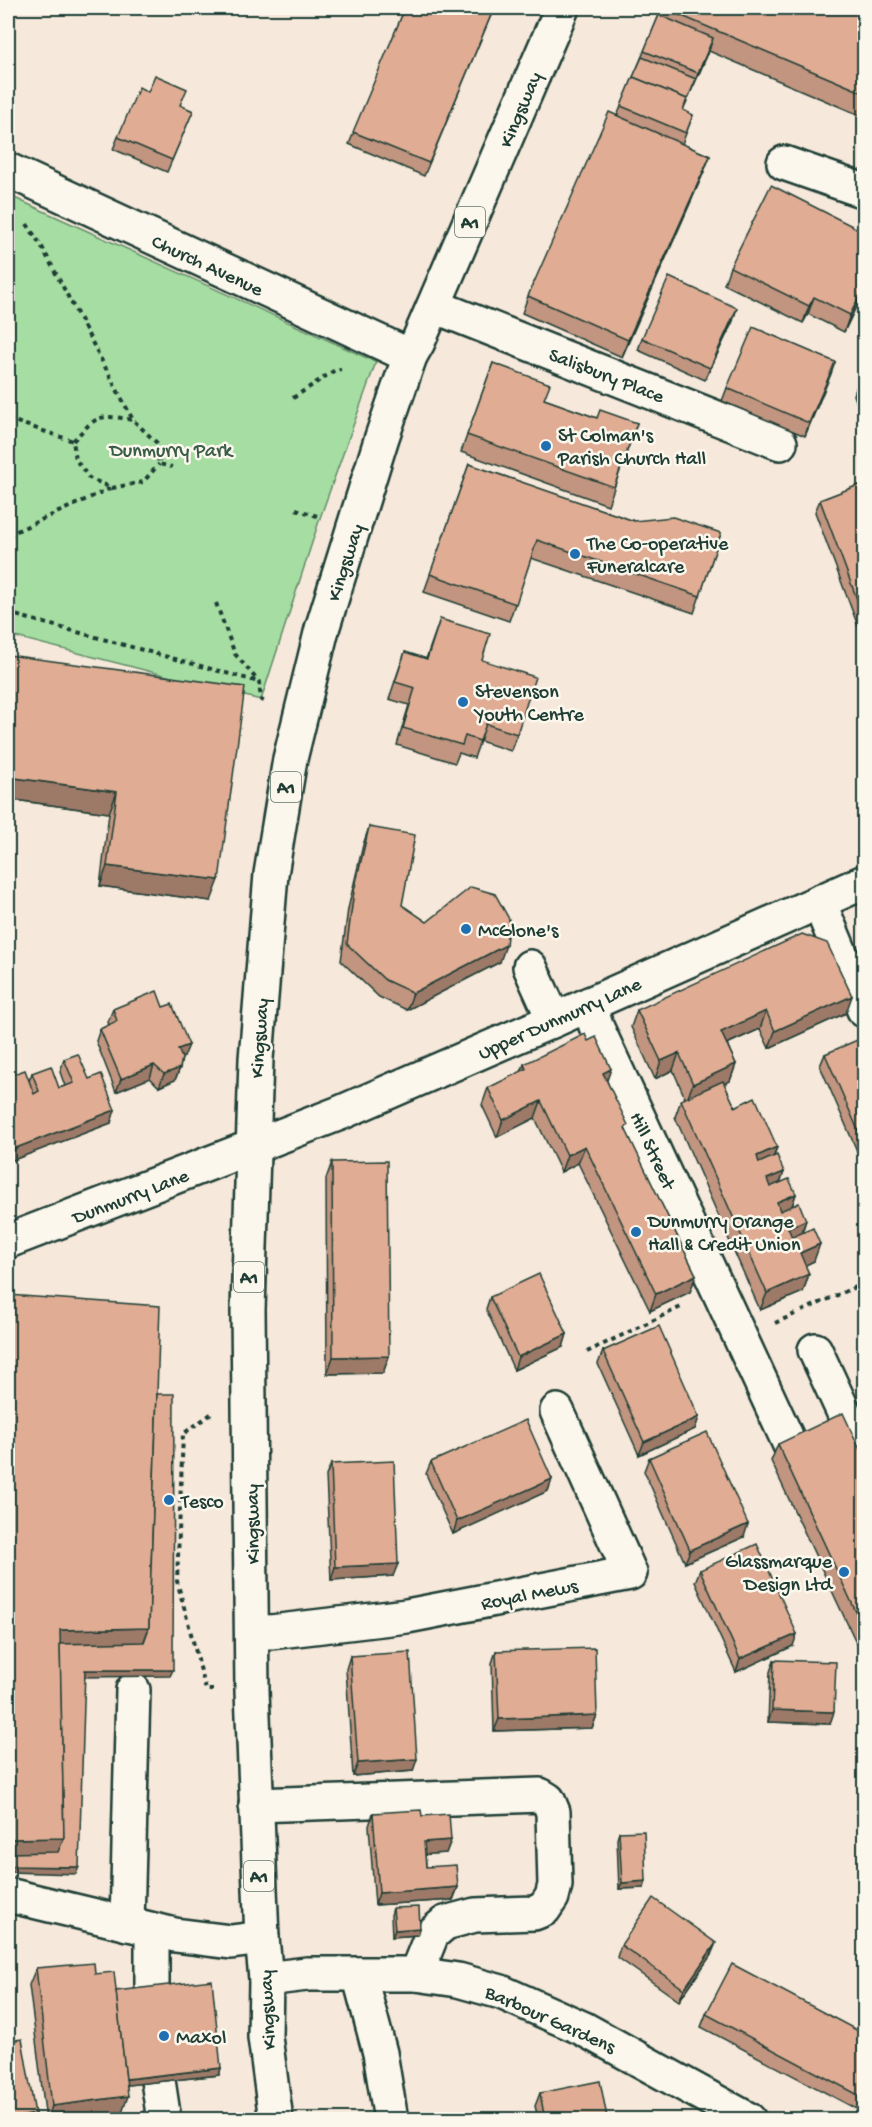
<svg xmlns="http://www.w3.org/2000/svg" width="872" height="2127" viewBox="0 0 872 2127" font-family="'Gochi Hand',sans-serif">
<rect width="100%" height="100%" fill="#f6e8da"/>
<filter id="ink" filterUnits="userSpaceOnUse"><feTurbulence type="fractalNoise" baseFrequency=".0167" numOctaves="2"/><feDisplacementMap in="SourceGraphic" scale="12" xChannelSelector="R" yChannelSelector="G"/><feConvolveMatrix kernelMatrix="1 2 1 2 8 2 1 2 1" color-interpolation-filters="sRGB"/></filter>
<g filter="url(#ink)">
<polygon fill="#a6dda2" stroke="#628d6b" stroke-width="1.5" points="8,195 376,362 320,518 261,700 8,635"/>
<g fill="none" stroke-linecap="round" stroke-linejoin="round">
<g stroke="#1f3d34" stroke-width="38">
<g id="minor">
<polyline points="784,163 864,191"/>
<polyline points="8,170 410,356"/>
<polyline points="434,306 780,443"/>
<polyline points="819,902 864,1010"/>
<polyline points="530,967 554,1020"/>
<polyline points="589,1004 596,1026 791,1447"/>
<polyline points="8,1241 340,1113 554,1020 864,882"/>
<polyline points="815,1350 864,1456"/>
<polyline points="252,1631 271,1632 407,1616 630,1573 557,1411"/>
<polyline points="256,1805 540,1795 548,1800 553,1812 555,1885 552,1897 544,1909 534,1913 475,1915 445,1923 432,1934 416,1974"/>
<polyline points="8,1895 175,1935 231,1942 262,1938"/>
<polyline points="127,1924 133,1690"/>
<polyline points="152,1930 152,2041 164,2120"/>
<polyline points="359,1974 380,2053 391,2120"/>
<polyline points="266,1979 307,1974 416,1974 458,1980 501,1992 582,2028 749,2120"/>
</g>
</g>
<g stroke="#1f3d34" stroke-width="38">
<polyline id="major" points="276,2120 265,2037 266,1979 262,1938 252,1691 248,1310 256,1059 271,874 290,759 322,629 382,437 410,356 418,342 562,8"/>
</g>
<g stroke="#1f3d34" stroke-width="4" stroke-dasharray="4.5 4.5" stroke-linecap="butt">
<polyline points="27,224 42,247 133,420 157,443 159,464 172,467"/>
<polyline points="293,398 335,370 341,369"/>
<polyline points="8,419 73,441 76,460 89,478 112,488 143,482 159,464"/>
<path d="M73 441C97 415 99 414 133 420"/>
<polyline points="296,509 317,516"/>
<polyline points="8,535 111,488"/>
<polyline points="216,603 235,654 259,682 261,700 265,702"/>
<polyline points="8,613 259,682"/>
<polyline points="802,1311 864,1283"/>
<polyline points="775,1323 795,1314"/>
<polyline points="587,1352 683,1306"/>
<polyline points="211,1414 183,1434 177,1581 206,1690 213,1690"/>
</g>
<use href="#minor" stroke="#fbf7ec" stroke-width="33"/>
<use href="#major" stroke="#fbf7ec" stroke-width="33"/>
</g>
<g fill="#c1957f" stroke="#1f3d34" stroke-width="1.5">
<polygon points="405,8 494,8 424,176 349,144"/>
<polygon points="662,8 864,8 864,117 709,51 683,110 693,115 682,144 710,156 703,174 622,357 522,313 528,296 617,116"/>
<polygon points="181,106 193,111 167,172 113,149 118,137"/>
<polygon points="730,267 864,290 844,332 808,314 803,323 724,284"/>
<polygon points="733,321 705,380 638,350 642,338"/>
<polygon points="835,362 805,436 722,401 727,388"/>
<polygon points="493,363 544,399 597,418 637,423 608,505 461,452"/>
<polygon points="864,380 864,423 854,395 858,382"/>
<polygon points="469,464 634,521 721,533 694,613 531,558 509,621 424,592"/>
<polygon points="864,483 864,642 815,512 820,500"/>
<polygon points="440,619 482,660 517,734 511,751 480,741 474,758 459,753 455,763 397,745 409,705 389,699 399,669 405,652 426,659"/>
<polygon points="8,655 211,901 100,886 109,813 8,799"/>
<polygon points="369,827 402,905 427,922 500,962 407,1010 379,997 341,961 348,909 363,845"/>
<polygon points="113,1009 184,1057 182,1058 180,1068 175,1080 159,1087 150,1078 116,1092 96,1041 100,1029 109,1025 108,1022"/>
<polygon points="637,1010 846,1013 769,1048 760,1029 727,1044 736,1064 730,1081 724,1084 735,1107 777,1147 774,1157 784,1172 780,1182 796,1194 792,1206 806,1220 802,1233 814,1261 805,1265 809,1274 803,1292 760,1310 675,1117 681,1100 685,1098 673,1070 655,1079 631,1027"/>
<polygon points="864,1045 864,1167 820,1066 825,1054"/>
<polygon points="64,1059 89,1079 111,1123 8,1162 8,1076 29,1081 32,1073 59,1088 65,1086 60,1072"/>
<polygon points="524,1064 607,1081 626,1131 696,1275 690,1292 650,1311 578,1163 561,1172 535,1118 497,1137 482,1105 488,1088 521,1072"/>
<polygon points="332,1162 389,1356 383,1373 327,1374 326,1179"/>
<polygon points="490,1297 567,1334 563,1347 514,1370 486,1309"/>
<polygon points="603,1351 699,1417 695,1429 639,1455 598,1364"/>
<polygon points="778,1444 864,1458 864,1656 863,1657 771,1461"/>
<polygon points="649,1458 744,1537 685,1563 644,1471"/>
<polygon points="431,1462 552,1479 548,1491 453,1534 426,1474"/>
<polygon points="331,1464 393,1576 331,1580 326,1476"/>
<polygon points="700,1570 793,1646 736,1672 695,1582"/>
<polygon points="496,1651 597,1715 592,1728 494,1731 492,1663"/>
<polygon points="350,1656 413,1771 353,1776 346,1669"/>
<polygon points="774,1660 830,1724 768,1722 770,1672"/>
<polygon points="373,1813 422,1816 451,1840 446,1853 425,1854 426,1867 458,1887 453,1900 375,1905 369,1826"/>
<polygon points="619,1832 644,1888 619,1889 617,1839"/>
<polygon points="393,1908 420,1928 418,1935 392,1937 391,1915"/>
<polygon points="621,1945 711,1955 679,2001 617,1957"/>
<polygon points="36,1968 95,1974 116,1991 221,2068 219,2075 127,2085 122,2113 72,2120 46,2120 29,1985"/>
<polygon points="706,2014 864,2034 864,2113 701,2027"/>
<polygon points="540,2093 607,2117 606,2120 515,2120 537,2114 535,2106"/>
</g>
<g fill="#9d7968" stroke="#1f3d34" stroke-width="1.5">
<polygon points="713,38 709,51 694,85 698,73"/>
<polygon points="710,156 703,174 622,357 628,340"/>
<polygon points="864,286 864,290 844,332 850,315"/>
<polygon points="814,297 808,314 803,323 809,306"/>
<polygon points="737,308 733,321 705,380 710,368"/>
<polygon points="835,362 831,374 805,436 809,423"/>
<polygon points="8,777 117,792 109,813 8,799"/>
<polygon points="107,866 219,880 211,901 100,886"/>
<polygon points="506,945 500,962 407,1010 413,993"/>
<polygon points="852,996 846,1013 769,1048 775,1031"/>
<polygon points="766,1011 760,1029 715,1049 721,1032"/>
<polygon points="189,1045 184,1057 174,1061 178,1049"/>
<polygon points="679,1053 673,1070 655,1079 661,1061"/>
<polygon points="736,1064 730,1081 686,1101 693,1084"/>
<polygon points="154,1065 150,1078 116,1092 121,1079"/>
<polygon points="180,1068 175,1080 159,1087 164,1074"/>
<polygon points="611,1069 605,1086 603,1073"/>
<polygon points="541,1101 535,1118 497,1137 503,1120"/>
<polygon points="115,1110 111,1123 8,1162 8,1151"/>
<polygon points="585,1146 578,1163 561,1172 567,1155"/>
<polygon points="777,1147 771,1164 750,1174 757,1156"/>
<polygon points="784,1172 778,1189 760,1197 767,1179"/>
<polygon points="796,1194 790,1212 770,1220 777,1202"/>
<polygon points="806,1220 800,1237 782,1245 788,1228"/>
<polygon points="820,1244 814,1261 794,1271 800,1253"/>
<polygon points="809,1274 803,1292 760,1310 767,1293"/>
<polygon points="696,1275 690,1292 650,1311 656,1294"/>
<polygon points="567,1334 563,1347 514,1370 518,1357"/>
<polygon points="389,1356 383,1373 327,1374 333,1357"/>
<polygon points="699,1417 695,1429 639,1455 644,1442"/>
<polygon points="552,1479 548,1491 453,1534 457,1521"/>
<polygon points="748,1524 744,1537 685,1563 690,1550"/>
<polygon points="398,1564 393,1576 331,1580 335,1567"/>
<polygon points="149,1628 141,1649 55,1651 60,1630"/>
<polygon points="797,1634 793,1646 736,1672 740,1659"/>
<polygon points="85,1670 173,1670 170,1676 83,1677"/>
<polygon points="772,1710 834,1712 830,1724 768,1722"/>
<polygon points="597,1715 592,1728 494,1731 499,1719"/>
<polygon points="417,1759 413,1771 353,1776 358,1763"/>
<polygon points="64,1838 56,1858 8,1860 8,1839"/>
<polygon points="451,1840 446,1853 420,1855 424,1842"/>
<polygon points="8,1866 79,1867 76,1874 8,1872"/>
<polygon points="646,1881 644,1888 619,1889 622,1883"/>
<polygon points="458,1887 453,1900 375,1905 379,1893"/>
<polygon points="420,1928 418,1935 392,1937 395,1930"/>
<polygon points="716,1943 711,1955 679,2001 684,1989"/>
<polygon points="221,2068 219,2075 119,2086 121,2080"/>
<polygon points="128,2096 122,2113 72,2120 47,2120 52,2106"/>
<polygon points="35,2114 33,2120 8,2120 8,2119"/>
</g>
<g fill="#e0ad94" stroke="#1f3d34" stroke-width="1.5">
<polygon points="405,8 494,8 429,163 353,132"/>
<polygon points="663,8 864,8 864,93"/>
<polygon points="659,15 713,38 698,73 644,51"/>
<polygon points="642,57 696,79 685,105 687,99 633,77"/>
<polygon points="155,75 187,89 180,105 193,111 172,160 118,137 139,87 148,92"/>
<polygon points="633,77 687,99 683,110 693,115 686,133 621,106"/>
<polygon points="609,112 710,156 628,340 528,296"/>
<polygon points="771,185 864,232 864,286 850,315 814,297 809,306 730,267"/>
<polygon points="669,277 737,308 710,368 642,338"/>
<polygon points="753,327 835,362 809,423 727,388"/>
<polygon points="493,363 550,384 544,399 597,418 600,410 637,423 614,487 467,435"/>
<polygon points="864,380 864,399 858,382"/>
<polygon points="469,464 634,521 673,517 721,533 700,596 537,540 516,604 430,574"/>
<polygon points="864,483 864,618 820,500"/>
<polygon points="440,619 490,634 482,660 535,677 517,734 486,724 480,741 465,736 462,745 403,728 415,688 395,682 405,652 427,659"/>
<polygon points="8,655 245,687 219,880 107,866 117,792 8,777"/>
<polygon points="369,827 415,835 402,905 427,922 471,887 495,894 509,919 506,945 413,993 385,980 347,944 354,891"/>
<polygon points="802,934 827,943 852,996 775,1031 766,1011 721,1032 736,1064 693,1084 679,1053 661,1061 637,1010"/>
<polygon points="157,991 163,1007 172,1004 189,1045 178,1049 182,1058 180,1068 164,1074 154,1065 121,1079 100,1029 117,1021 113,1009"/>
<polygon points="585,1034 588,1041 596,1037 611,1069 603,1073 628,1125 625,1128 696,1275 656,1294 585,1146 567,1155 541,1101 503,1120 488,1088 526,1069 524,1064"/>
<polygon points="862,1038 864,1045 864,1144 825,1054"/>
<polygon points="78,1054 89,1079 101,1074 115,1110 8,1151 8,1076 25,1070 34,1094 39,1091 32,1073 51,1066 59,1088 74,1083 64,1059"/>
<polygon points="723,1081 735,1107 755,1097 777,1147 757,1156 759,1163 777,1155 784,1172 767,1179 770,1187 789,1179 796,1194 777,1202 780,1211 799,1203 806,1220 788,1228 792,1237 813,1228 820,1244 800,1253 809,1274 767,1293 681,1100"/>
<polygon points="387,1161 389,1356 333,1357 332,1162"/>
<polygon points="539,1274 567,1334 518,1357 490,1297"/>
<polygon points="8,1295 160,1306 149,1628 60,1630 64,1838 8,1839"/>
<polygon points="659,1326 699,1417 644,1442 603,1351"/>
<polygon points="157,1394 174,1394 173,1670 85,1670 79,1867 8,1866 8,1853 58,1852 64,1838 60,1644 144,1642 149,1628"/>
<polygon points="843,1413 864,1458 864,1629 778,1444"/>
<polygon points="526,1420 552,1479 457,1521 431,1462"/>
<polygon points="707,1432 748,1524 690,1550 649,1458"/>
<polygon points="394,1461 398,1564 335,1567 331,1464"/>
<polygon points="757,1544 797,1634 740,1659 700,1570"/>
<polygon points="595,1648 597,1715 499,1719 496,1651"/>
<polygon points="410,1652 417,1759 358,1763 350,1656"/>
<polygon points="774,1660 836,1662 834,1712 772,1710"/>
<polygon points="421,1810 422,1816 449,1814 451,1840 424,1842 426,1867 456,1865 458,1887 379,1893 373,1813"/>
<polygon points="644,1831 646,1881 622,1883 619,1832"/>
<polygon points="653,1898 716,1943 684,1989 621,1945"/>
<polygon points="419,1907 420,1928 395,1930 393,1908"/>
<polygon points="94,1963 95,1974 114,1972 128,2096 52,2106 36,1968"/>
<polygon points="732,1964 864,2034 864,2098 706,2014"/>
<polygon points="212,1980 221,2068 126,2079 116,1991"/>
<polygon points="22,2039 35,2114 8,2119 8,2041"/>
<polygon points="600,2081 607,2117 594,2120 545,2120 540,2093"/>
<polygon points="524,2114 538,2114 543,2120 515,2120"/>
</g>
</g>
<g fill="#1f6fb2" stroke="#fbf7ec" stroke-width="2">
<circle cx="546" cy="446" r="6"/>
<circle cx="575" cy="554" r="6"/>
<circle cx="463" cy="702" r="6"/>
<circle cx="466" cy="929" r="6"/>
<circle cx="636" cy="1232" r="6"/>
<circle cx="169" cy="1500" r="6"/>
<circle cx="844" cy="1572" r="6"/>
<circle cx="164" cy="2036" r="6"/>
</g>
<g text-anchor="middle" stroke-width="5" stroke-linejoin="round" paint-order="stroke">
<g fill="#fbf7ec" stroke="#61756b" stroke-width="1.5">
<rect x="455" y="207" width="30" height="30" rx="4.5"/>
<rect x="271" y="772" width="30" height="30" rx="4.5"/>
<rect x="234" y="1262" width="30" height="30" rx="4.5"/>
<rect x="244" y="1861" width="30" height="30" rx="4.5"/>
</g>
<g font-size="18" font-weight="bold" fill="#1f3d34">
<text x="470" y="228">A1</text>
<text x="286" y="793">A1</text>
<text x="249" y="1283">A1</text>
<text x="259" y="1882">A1</text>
</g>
<g font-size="20" fill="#1f3d34" stroke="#fbf7ec">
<text transform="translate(519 109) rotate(-67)" y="7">Kingsway</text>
<text transform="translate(208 264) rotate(25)" y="7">Church Avenue</text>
<text transform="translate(607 374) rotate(21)" y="7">Salisbury Place</text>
<text transform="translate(344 562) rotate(-72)" y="7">Kingsway</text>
<text transform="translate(559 1017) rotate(-24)" y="7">Upper Dunmurry Lane</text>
<text transform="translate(258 1038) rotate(-86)" y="7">Kingsway</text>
<text transform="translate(654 1150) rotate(65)" y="7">Hill Street</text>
<text transform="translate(130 1195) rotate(-21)" y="7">Dunmurry Lane</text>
<text transform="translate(251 1524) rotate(-91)" y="7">Kingsway</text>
<text transform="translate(529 1593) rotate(-11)" y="7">Royal Mews</text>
<text transform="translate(266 2010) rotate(-93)" y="7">Kingsway</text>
<text transform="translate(551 2018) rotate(24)" y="7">Barbour Gardens</text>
</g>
<g font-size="20" fill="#1f3d34" stroke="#fbf7ec" text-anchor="start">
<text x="558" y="441">St Colman's<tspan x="558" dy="23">Parish Church Hall</tspan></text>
<text x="587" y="549">The Co-operative<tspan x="587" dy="23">Funeralcare</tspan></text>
<text x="475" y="697">Stevenson<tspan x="475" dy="23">Youth Centre</tspan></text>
<text x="478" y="936">McGlone's</text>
<text x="648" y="1227">Dunmurry Orange<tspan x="648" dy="23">Hall &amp; Credit Union</tspan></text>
<text x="181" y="1507">Tesco</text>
<text x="832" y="1567" text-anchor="end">Glassmarque<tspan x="832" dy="23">Design Ltd</tspan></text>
<text x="176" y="2043">Maxol</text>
</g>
<g font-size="20" fill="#3a5d4a" stroke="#fbf7ec">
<text x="171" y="456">Dunmurry Park</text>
</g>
</g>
<rect width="872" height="2127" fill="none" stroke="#fbf7ec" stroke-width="30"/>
<rect x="15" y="15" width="842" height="2097" fill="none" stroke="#1f3d34" stroke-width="2" filter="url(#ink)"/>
</svg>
